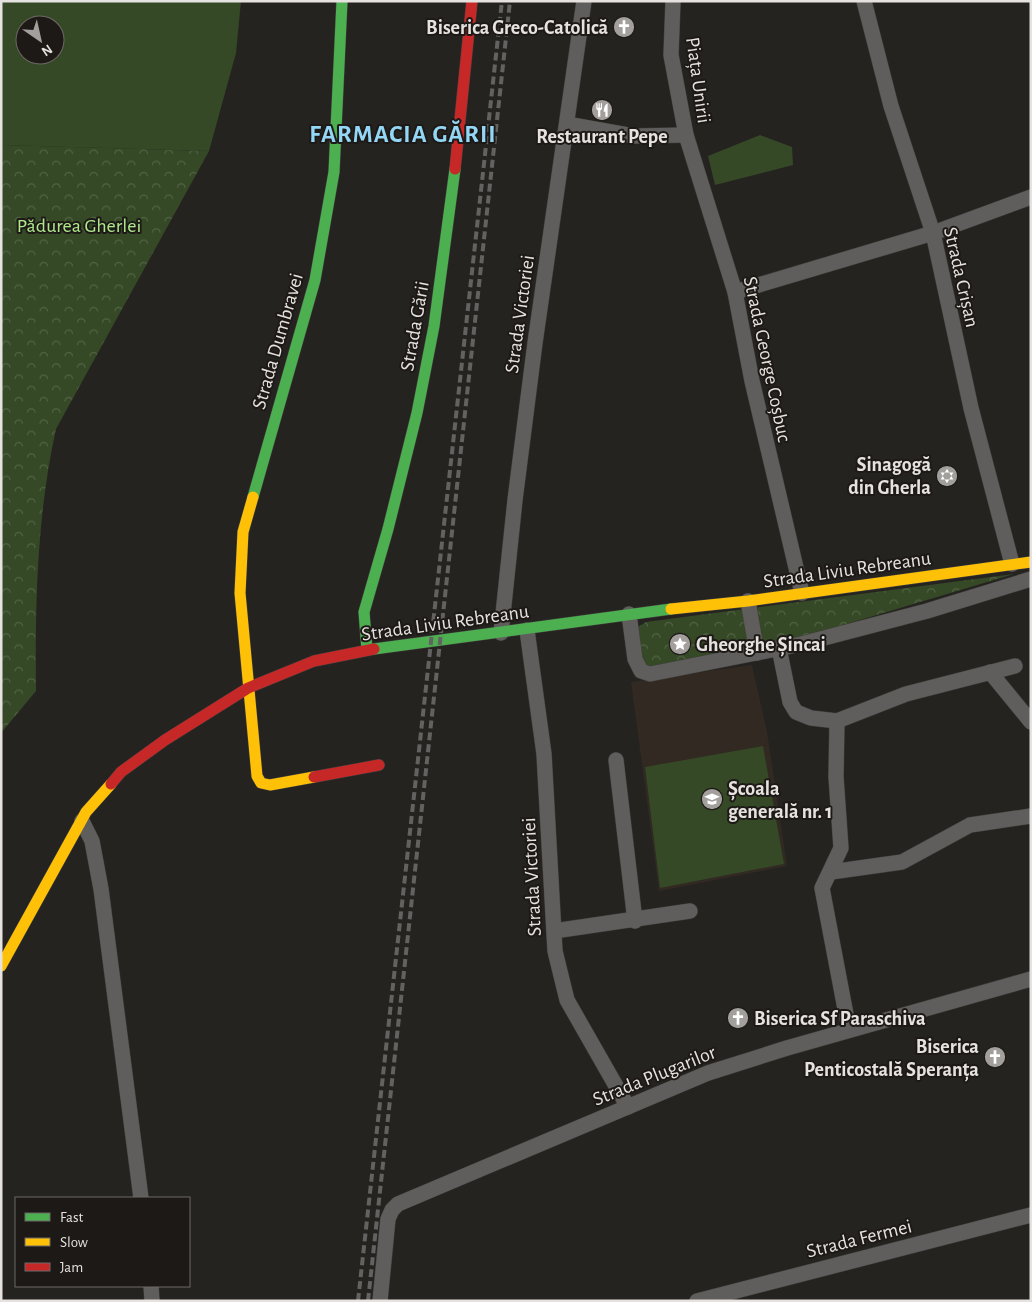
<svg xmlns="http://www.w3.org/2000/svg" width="1032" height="1302" viewBox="0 0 1032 1302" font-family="'Alegreya Sans',sans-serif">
<defs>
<pattern id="forest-crowns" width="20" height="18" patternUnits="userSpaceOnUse" patternTransform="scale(1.25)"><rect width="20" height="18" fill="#354926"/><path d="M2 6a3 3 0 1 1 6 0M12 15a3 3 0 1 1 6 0" fill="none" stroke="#526345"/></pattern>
</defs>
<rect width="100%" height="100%" fill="#252320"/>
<polygon fill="#312922" points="752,665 767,732 787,866 659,891 631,682"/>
<g fill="#354926" fill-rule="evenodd">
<path d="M1 1H241L236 53 209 151 1 145ZM25 25H55V55H25Z"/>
<polygon points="760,135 792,147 793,165 715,185 708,156"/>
<polygon points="763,746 784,864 660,888 645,767"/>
</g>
<g fill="url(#forest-crowns)">
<path d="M1 145 209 151 56 429C37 514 35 604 36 691L1 733Z"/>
<polygon points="1014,574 803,637 651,668 642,663 638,627 646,622"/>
</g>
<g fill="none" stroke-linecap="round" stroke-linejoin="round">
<g stroke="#413f3d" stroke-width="16">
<g id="street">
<polyline points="673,1 671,55 686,135 735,292 752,381 802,593"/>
<polyline points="864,1 891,106 933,233 971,408 1012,564"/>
<polyline points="567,124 634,136 686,135"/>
<polyline points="735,292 933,233 1031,197"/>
<polyline points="748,601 757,653"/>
<polyline points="629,614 635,659 641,671 650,674 801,644 927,611 1031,579"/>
<polyline points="527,630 544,754 555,951 567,1000 628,1107"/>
<polyline points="501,633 515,500 535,343 584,1"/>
<polyline points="779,648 790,702 796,712 811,718 837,721 906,694 1015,666"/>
<polyline points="990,672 1031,722"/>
<polyline points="837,721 836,777 841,848 822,888 849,1030"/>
<polyline points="616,760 635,921"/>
<polyline points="82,821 92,841 101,889 141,1198"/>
<polyline points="831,872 902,862 970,825 1031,816"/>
<polyline points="554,931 690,911"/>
<polyline points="151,1286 152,1301"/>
<polyline points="380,1301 388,1219 392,1210 398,1204 708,1073 787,1048 1031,979"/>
<polyline points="697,1301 1031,1215"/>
</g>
</g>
<g stroke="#413f3d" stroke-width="12">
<g id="fast">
<polyline points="253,497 315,280 334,172 342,1"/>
<polyline points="374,649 671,609"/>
<polyline points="367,650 364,612 388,529 417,413 434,326 455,169"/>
</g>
</g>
<g stroke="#413f3d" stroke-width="12">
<g id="slow">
<polyline points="253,497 243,532 240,593 257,776 261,783 270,785 314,777"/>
<polyline points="671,609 748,601 1031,562"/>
<polyline points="1,966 86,812 111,784"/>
</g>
</g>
<g stroke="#413f3d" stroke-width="12">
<g id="jam">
<polyline points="455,169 472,1"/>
<polyline points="314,777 379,765"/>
<polyline points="111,784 121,772 165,740 248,688 314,661 374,649"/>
</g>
</g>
<use href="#street" stroke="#605e5c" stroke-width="15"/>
<use href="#fast" stroke="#4caf50" stroke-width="11"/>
<use href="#slow" stroke="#ffc107" stroke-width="11"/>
<use href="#jam" stroke="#c62828" stroke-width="11"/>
<g stroke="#636260" stroke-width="4" stroke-dasharray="8 4" stroke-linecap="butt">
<polyline points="358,1301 502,1"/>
<polyline points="368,1301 510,1"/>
</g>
</g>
<defs>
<g id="church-disc" transform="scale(1.125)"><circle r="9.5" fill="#a29f9c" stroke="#1d1916"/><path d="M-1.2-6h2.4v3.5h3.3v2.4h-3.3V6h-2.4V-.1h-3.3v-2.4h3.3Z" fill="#fff"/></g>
<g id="restaurant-disc" transform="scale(1.125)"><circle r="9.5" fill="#a29f9c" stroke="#1d1916"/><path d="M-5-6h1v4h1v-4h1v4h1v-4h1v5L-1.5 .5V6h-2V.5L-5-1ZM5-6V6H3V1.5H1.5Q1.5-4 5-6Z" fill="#fff"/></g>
<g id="synagogue-disc" transform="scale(1.125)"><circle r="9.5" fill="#a29f9c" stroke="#1d1916"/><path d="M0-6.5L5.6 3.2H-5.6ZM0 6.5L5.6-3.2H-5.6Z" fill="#fff"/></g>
<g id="sight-disc" transform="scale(1.125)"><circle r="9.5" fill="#a29f9c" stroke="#1d1916"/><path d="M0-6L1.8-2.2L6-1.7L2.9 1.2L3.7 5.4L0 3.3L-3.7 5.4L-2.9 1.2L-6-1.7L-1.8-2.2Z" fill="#fff"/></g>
<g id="school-disc" transform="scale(1.125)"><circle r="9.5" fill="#a29f9c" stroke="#1d1916"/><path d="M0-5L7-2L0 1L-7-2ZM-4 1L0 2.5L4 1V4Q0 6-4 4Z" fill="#fff"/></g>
</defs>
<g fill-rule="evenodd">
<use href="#church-disc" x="624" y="27"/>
<use href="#restaurant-disc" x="602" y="110"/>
<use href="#synagogue-disc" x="947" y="476"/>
<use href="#sight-disc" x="680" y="644"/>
<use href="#school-disc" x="712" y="799"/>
<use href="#church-disc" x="738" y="1018"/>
<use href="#church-disc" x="995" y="1057"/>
</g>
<g text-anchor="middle" stroke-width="4" stroke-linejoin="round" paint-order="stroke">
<g font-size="20" font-weight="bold" fill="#e5e2df" stroke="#1d1916" text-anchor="end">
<text x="608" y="34">Biserica Greco-Catolică</text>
<text x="602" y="143" text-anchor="middle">Restaurant Pepe</text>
<text x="931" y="471">Sinagogă<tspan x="931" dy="23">din Gherla</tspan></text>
<text x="696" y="651" text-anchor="start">Gheorghe Șincai</text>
<text x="728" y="795" text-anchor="start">Școala<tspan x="728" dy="23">generală nr. 1</tspan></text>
<text x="754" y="1025" text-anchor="start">Biserica Sf Paraschiva</text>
<text x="979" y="1053">Biserica<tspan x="979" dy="23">Penticostală Speranța</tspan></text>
</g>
<g font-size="20" fill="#e5e2df" stroke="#1d1916">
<text transform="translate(699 80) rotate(82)" y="7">Piața Unirii</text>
<text transform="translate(962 277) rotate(77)" y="7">Strada Crișan</text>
<text transform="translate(519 314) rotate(-82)" y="7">Strada Victoriei</text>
<text transform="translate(414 326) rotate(-80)" y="7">Strada Gării</text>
<text transform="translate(277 341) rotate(-74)" y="7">Strada Dumbravei</text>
<text transform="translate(768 359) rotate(78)" y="7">Strada George Coșbuc</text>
<text transform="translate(847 569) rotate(-8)" y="7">Strada Liviu Rebreanu</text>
<text transform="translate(445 622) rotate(-8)" y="7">Strada Liviu Rebreanu</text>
<text transform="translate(531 877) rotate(-93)" y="7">Strada Victoriei</text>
<text transform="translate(654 1075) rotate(-22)" y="7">Strada Plugarilor</text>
<text transform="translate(859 1238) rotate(-14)" y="7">Strada Fermei</text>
</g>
<g font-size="20" fill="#aee98b" stroke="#1d1916">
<text x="79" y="232">Pădurea Gherlei</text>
</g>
<g font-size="25" font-weight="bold" letter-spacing="1" fill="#93d6f5" stroke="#1d1916">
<text x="403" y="142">FARMACIA GĂRII</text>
</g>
</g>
<rect width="1032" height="1302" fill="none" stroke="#e5e2df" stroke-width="5"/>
<rect x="15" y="1197" width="175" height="90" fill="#1d1916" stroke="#6d6966"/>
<rect x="25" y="1213" width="25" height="8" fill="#4caf50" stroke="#6d6966"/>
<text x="60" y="1222" font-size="15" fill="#e5e2df">Fast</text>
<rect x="25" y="1238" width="25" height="8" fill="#ffc107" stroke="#6d6966"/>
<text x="60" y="1247" font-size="15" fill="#e5e2df">Slow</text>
<rect x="25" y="1263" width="25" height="8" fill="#c62828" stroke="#6d6966"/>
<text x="60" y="1272" font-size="15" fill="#e5e2df">Jam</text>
<g transform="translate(40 40) rotate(146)"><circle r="24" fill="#1d1916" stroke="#6d6966"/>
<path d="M0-4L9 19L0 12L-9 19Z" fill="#a29f9c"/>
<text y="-8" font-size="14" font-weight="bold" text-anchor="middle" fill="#e5e2df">N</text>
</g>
</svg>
